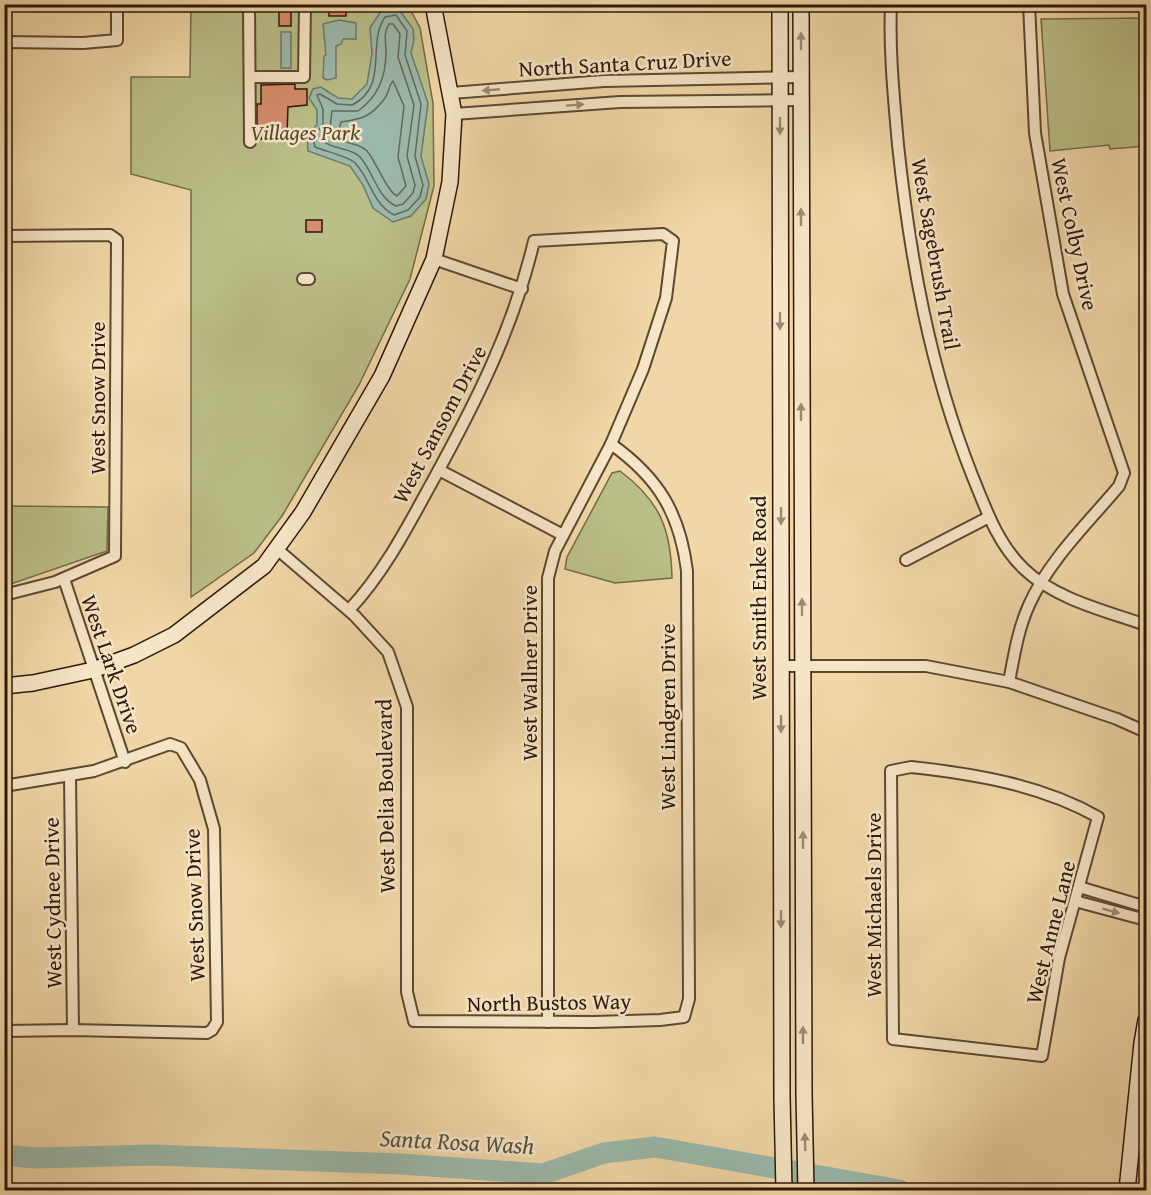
<svg xmlns="http://www.w3.org/2000/svg" width="1151" height="1195" viewBox="0 0 1151 1195" font-family="'Gentium Book Plus',serif">
<rect width="100%" height="100%" fill="#f1d7a7"/>
<filter id="stains"><feTurbulence type="fractalNoise" baseFrequency=".00333" numOctaves="4"/><feColorMatrix values="0 0 0 0 .2 0 0 0 0 .09 0 0 0 0 .02 0 0 0 .5 -.17"/></filter>
<radialGradient id="worn" r=".72"><stop offset=".6" stop-color="#630" stop-opacity="0"/><stop offset="1" stop-color="#630" stop-opacity=".3"/></radialGradient>
<g fill="#babe87" stroke="#736b48" stroke-width="1.5">
<polygon points="191,5 408,5 420,28 433,103 434,186 410,279 359,385 282,516 254,553 191,597 191,190 131,174 131,77 190,77"/>
<polygon points="1146,18 1146,146 1110,149 1109,145 1050,151 1041,19"/>
<path d="M620 471C660 501 671 529 672 578L615 583 565 569 567 557 612 473Z"/>
<polygon points="4,506 108,507 107,551 5,586"/>
</g>
<g fill="#9bb9ab" stroke="#6f796b" stroke-width="1.5">
<polygon points="398,8 413,29 414,40 411,53 428,103 421,156 429,184 426,199 411,216 393,222 373,208 363,185 350,166 308,151 307,133 317,125 317,110 309,98 313,89 321,87 338,98 352,99 367,84 372,53 370,28 381,11"/>
<polygon points="339,20 356,23 356,39 343,39 341,44 336,46 336,78 327,80 323,78 324,56 326,55 323,24"/>
<rect x="281" y="32" width="10" height="36"/>
</g>
<g fill="none" stroke-linecap="round" stroke-linejoin="round">
<g stroke="#64685a" stroke-width="1.5">
<path d="M396 15 407 31 405 55 421 104 415 156 423 185 420 197 408 210 394 215C371 202 372 181 355 163 350 157 324 151 315 147L313 137 323 125V109L317 95 320 94 337 104 352 105C390 86 366 44 385 17Z"/>
<path d="M393 24 400 34 398 57 414 105 407 156 415 185 413 193 403 204 396 206C377 197 374 173 360 157 351 147 331 150 322 140L330 128 332 111H358C378 97 386 77 386 52 386 41 383 33 389 24Z"/>
<path d="M393 81 404 106 398 157 406 186 397 196C386 190 377 163 367 151 359 142 345 145 337 137L341 122C362 119 371 117 385 98 389 92 389 85 393 81Z"/>
</g>
<polyline stroke="#9bb9ab" stroke-width="21" points="4,1155 35,1158 154,1155 401,1164 543,1174 604,1153 655,1147 900,1190"/>
</g>
<g fill="#d58d6b" stroke="#2c180a" stroke-width="1.5">
<rect x="279" y="4" width="12" height="22"/>
<rect x="329" y="4" width="17" height="12"/>
<polygon points="295,84 295,89 307,89 307,105 288,107 287,135 270,135 270,139 261,139 261,135 257,135 257,104 261,104 261,85"/>
<rect x="306" y="220" width="16" height="12"/>
</g>
<g fill="none" stroke-linecap="round" stroke-linejoin="round">
<g stroke="#5d4831" stroke-width="14">
<g id="street">
<polyline points="249,4 250,142"/>
<path d="M891 4C889 51 894 99 898 145 910 258 930 369 972 475 986 509 997 543 1024 569 1055 599 1106 611 1146 625"/>
<polyline points="4,42 83,43 117,40 117,4"/>
<polyline points="250,77 304,77 305,4"/>
<polyline points="451,93 604,81 801,77"/>
<polyline points="454,114 620,102 801,100"/>
<polyline points="4,236 110,235 117,240 115,556 55,582 4,595"/>
<polyline points="434,259 522,289"/>
<polyline points="303,279 309,279"/>
<polyline points="439,470 563,535"/>
<path d="M277 549 355 616 388 652 407 707V992L414 1021 594 1022 660 1020 684 1017 689 999 687 571C680 514 659 478 611 444"/>
<polyline points="906,560 989,517"/>
<polyline points="64,579 125,762"/>
<path d="M349 610C383 574 407 528 431 484 475 404 513 330 534 241L663 234 673 241 666 298 643 369 611 444 555 551 548 578V1022"/>
<polyline points="781,666 926,666 1009,682 1117,719 1146,732"/>
<path d="M1009 682C1014 656 1018 629 1029 605 1049 560 1088 523 1119 486L1124 473 1063 294 1035 133 1029 4"/>
<path d="M911 767C976 774 1041 785 1098 817L1059 958 1042 1056 893 1039 891 771Z"/>
<polyline points="70,776 73,1030"/>
<polyline points="4,786 94,771 170,744 181,748 200,780 214,829 217,1022 212,1030 207,1033 73,1030 4,1031"/>
<polyline points="1079,887 1146,907"/>
<polyline points="1075,901 1146,920"/>
</g>
</g>
<g stroke="#2c180a" stroke-width="18">
<g id="secondary">
<polyline points="780,4 782,1097 784,1190"/>
<polyline points="801,4 804,1094 806,1190"/>
<polyline points="4,686 33,683 93,670 134,655 174,635 264,566 303,512 382,376 434,259 450,182 454,114 433,4"/>
<polyline points="1127,1190 1142,1043 1146,1020"/>
</g>
</g>
<use href="#street" stroke="#f6e5c6" stroke-width="10"/>
<use href="#secondary" stroke="#f6e5c6" stroke-width="15"/>
</g>
<defs><path id="oneway-solid" d="M-6-.8H1V-3.2L6.5 0L1 3.2V.8H-6Z" transform="scale(1.5)"/></defs>
<g fill="#9b8971">
<use href="#oneway-solid" transform="translate(801 41) rotate(-90)"/>
<use href="#oneway-solid" transform="translate(491 90) rotate(175)"/>
<use href="#oneway-solid" transform="translate(575 105) rotate(-4)"/>
<use href="#oneway-solid" transform="translate(780 126) rotate(90)"/>
<use href="#oneway-solid" transform="translate(801 217) rotate(-90)"/>
<use href="#oneway-solid" transform="translate(780 321) rotate(90)"/>
<use href="#oneway-solid" transform="translate(801 412) rotate(-90)"/>
<use href="#oneway-solid" transform="translate(781 516) rotate(90)"/>
<use href="#oneway-solid" transform="translate(802 607) rotate(-90)"/>
<use href="#oneway-solid" transform="translate(781 724) rotate(90)"/>
<use href="#oneway-solid" transform="translate(803 840) rotate(-90)"/>
<use href="#oneway-solid" transform="translate(1111 911) rotate(15)"/>
<use href="#oneway-solid" transform="translate(781 919) rotate(90)"/>
<use href="#oneway-solid" transform="translate(803 1035) rotate(-90)"/>
<use href="#oneway-solid" transform="translate(805 1142) rotate(-92)"/>
</g>
<g text-anchor="middle" stroke-width="5" stroke-linejoin="round" paint-order="stroke">
<g font-size="22" fill="#2c180a" stroke="#f6e5c6">
<text transform="translate(625 63) rotate(-3)" y="8">North Santa Cruz Drive</text>
<text transform="translate(1075 234) rotate(78)" y="8">West Colby Drive</text>
<text transform="translate(936 254) rotate(80)" y="8">West Sagebrush Trail</text>
<text transform="translate(97 398) rotate(-90)" y="8">West Snow Drive</text>
<text transform="translate(439 424) rotate(-62)" y="8">West Sansom Drive</text>
<text transform="translate(758 598) rotate(-90)" y="8">West Smith Enke Road</text>
<text transform="translate(112 664) rotate(71)" y="8">West Lark Drive</text>
<text transform="translate(529 673) rotate(-90)" y="8">West Wallner Drive</text>
<text transform="translate(667 717) rotate(-90)" y="8">West Lindgren Drive</text>
<text transform="translate(385 796) rotate(-91)" y="8">West Delia Boulevard</text>
<text transform="translate(52 903) rotate(-91)" y="8">West Cydnee Drive</text>
<text transform="translate(194 905) rotate(-92)" y="8">West Snow Drive</text>
<text transform="translate(873 905) rotate(-90)" y="8">West Michaels Drive</text>
<text transform="translate(1050 932) rotate(-76)" y="8">West Anne Lane</text>
<text transform="translate(549 1002) rotate(-1)" y="8">North Bustos Way</text>
</g>
<g font-size="22" font-style="italic" fill="#574a30" stroke="#f6e5c6">
<text x="305" y="140">Villages Park</text>
</g>
<g font-size="24" font-style="italic" fill="#535042" stroke="#f6e5c6">
<text transform="translate(457 1142) rotate(3)" y="8">Santa Rosa Wash</text>
</g>
</g>
<rect width="1151" height="1195" fill="none" stroke="#f1d7a7" stroke-width="24"/>
<rect x="6" y="6" width="1139" height="1183" fill="none" stroke="#2c180a" stroke-width="3"/>
<rect x="12" y="12" width="1127" height="1171" fill="none" stroke="#2c180a" stroke-width="1.5"/>
<rect width="100%" height="100%" filter="url(#stains)"/>
<rect width="100%" height="100%" fill="url(#worn)"/>
</svg>
